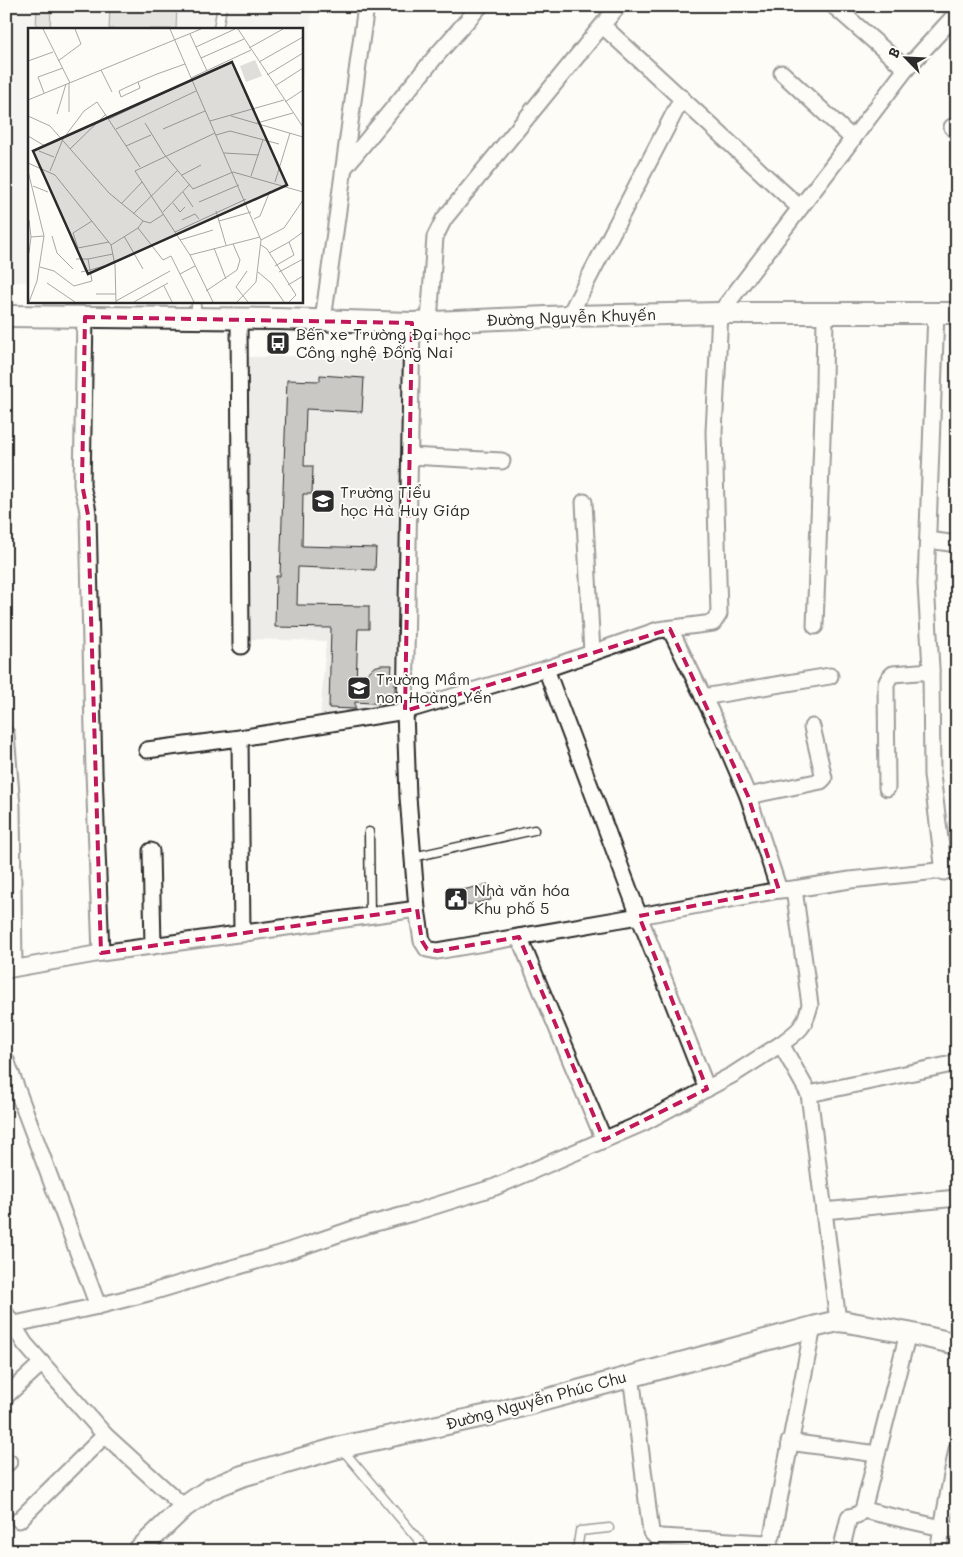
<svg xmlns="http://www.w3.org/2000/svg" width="963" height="1557" viewBox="0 0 963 1557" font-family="Mali,sans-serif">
<rect width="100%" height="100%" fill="#fdfcf7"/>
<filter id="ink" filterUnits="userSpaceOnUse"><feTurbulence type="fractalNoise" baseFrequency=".02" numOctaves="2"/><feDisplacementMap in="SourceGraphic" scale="10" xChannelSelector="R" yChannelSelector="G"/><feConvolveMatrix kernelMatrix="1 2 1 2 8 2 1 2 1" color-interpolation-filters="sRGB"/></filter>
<g filter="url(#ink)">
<g fill="#edece8">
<polygon points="6,6 313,6 301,91 301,29 29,29 29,282 6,282"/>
<polygon points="396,354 404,363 394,707 320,720 326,641 245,639 247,357"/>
</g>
<g fill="#c9c8c4" stroke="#2b2b2b">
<polygon points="37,6 51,6 50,29 36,29"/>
<polygon points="110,6 177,6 176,29 109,29"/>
<polygon points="320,375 364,378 362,412 306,409 304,466 313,466 312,494 303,494 302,546 376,548 375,570 298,567 297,605 369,606 369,629 358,629 356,684 374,667 381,665 392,665 391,675 395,675 395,700 388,699 388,704 355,702 355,709 329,708 331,628 275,627 276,576 280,576 287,380 320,381"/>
<polygon points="488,884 491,900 457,907 454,892"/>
</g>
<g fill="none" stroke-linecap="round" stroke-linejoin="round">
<g stroke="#2b2b2b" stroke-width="11">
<g id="lane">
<polyline points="218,29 222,6"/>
<polyline points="196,317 196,301"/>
<polyline points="369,832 370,916"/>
<polyline points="413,857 534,830"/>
<polyline points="342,1449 428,1551"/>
<polyline points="577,1551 580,1531 609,1528"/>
</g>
</g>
<g stroke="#2b2b2b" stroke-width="19">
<g id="street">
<polyline points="834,6 906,69"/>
<polyline points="603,26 800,208"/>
<polyline points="782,73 853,139"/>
<polyline points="952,127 957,132"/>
<polyline points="344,168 436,56 480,6"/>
<polyline points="936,312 926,584 931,668 932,775 944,872"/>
<polyline points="569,316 682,98"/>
<path d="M85 317 82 484C83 495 88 504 88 515L94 772 101 953"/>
<polyline points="239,318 241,646"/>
<polyline points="323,320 366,6"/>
<polyline points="429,322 435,237 444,219 618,6"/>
<polyline points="412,323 405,711 408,797 417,909 422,941 427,949 437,951 639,916 779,890 794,889 850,880 957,869"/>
<polyline points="410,456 502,461"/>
<polyline points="584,502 592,653"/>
<polyline points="928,540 957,544"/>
<polyline points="815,626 824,386 825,314"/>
<polyline points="670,629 721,733 748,796 779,890"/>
<polyline points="546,669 639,916 707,1089"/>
<polyline points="703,697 830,676"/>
<polyline points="6,734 12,806 14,968"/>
<polyline points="240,738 242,934"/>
<polyline points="147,750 240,738 405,711 546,669 658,630 713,623 719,614 714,432 720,313 906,69 957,13"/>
<polyline points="887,788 886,684 889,678 893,674 931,671"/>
<polyline points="748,796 821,781 824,778 812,727"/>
<polyline points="151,851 153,946"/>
<polyline points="519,937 604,1140"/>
<polyline points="6,970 101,953 417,909"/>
<path d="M781 1044C800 1030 804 1028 810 1005L794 889"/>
<polyline points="6,1060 98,1306"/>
<polyline points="809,1094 838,1321"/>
<polyline points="824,1211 957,1198"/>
<polyline points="6,1314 25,1344 105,1435 184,1507"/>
<polyline points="6,1326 98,1306 152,1292 283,1253 353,1229 412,1213 495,1187 645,1122 734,1074 781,1044 809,1094 957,1063"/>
<polyline points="631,1375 651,1532 655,1536 661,1537 766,1543 770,1540 772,1536 813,1327"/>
<polyline points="6,1396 42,1363"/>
<polyline points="789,1442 877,1454"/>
<polyline points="957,1449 942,1528 957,1531"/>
<polyline points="6,1464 9,1462"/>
<polyline points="863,1510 908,1333"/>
<polyline points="19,1520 105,1435"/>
<polyline points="841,1551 849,1517 857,1515 863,1510 942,1528 938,1551"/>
</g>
</g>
<g stroke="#2b2b2b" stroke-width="24">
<g id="secondary">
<polyline points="6,316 279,319 412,323 569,316 720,313 957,313"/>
<polyline points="138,1551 184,1507 210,1489 242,1476 341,1447 493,1414 813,1327 838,1321 847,1322 908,1333 957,1344"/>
</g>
</g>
<use href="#lane" stroke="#fdfcf7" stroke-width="8"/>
<use href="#street" stroke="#fdfcf7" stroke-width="15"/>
<use href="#secondary" stroke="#fdfcf7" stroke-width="20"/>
</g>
</g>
<path d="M0 0H963V1557H0ZM85 317 412 323 405 711 670 629 748 796 779 890 639 916 707 1089 604 1140 519 937 437 951 427 949 422 941 417 909 101 953 88 515 82 484Z" fill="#fdfcf7" fill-opacity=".55" fill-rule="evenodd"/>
<path fill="none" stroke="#c2185b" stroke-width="4" stroke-dasharray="10 6" stroke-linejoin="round" d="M85 317 412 323 405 711 670 629 748 796 779 890 639 916 707 1089 604 1140 519 937 437 951 427 949 422 941 417 909 101 953 88 515 82 484Z"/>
<defs>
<g id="bus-square" transform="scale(1.25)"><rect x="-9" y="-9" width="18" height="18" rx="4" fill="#2b2b2b" stroke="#fdfcf7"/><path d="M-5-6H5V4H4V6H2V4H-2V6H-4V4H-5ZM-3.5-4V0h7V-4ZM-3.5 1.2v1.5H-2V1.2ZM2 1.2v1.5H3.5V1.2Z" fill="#fff"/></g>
<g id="school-square" transform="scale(1.25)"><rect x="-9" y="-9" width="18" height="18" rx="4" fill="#2b2b2b" stroke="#fdfcf7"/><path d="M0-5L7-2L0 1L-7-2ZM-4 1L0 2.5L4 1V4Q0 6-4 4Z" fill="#fff"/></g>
<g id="civic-square" transform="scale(1.25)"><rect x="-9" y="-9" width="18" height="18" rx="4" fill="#2b2b2b" stroke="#fdfcf7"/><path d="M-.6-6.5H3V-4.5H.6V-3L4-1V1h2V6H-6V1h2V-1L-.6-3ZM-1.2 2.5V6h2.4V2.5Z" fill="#fff"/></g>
</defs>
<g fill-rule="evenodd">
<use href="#bus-square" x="278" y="343"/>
<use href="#school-square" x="323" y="501"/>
<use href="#school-square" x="359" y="688"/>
<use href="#civic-square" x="456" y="899"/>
</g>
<g text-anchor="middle" stroke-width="4" stroke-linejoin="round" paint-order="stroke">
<g font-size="16" fill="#2b2b2b" stroke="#fdfcf7">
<text transform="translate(571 317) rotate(-2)" y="6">Đường Nguyễn Khuyến</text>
<text transform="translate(536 1400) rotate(-15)" y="6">Đường Nguyễn Phúc Chu</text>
</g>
<g font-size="16" fill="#2b2b2b" stroke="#fdfcf7" text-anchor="start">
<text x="296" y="340">Bến xe Trường Đại học<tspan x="296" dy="18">Công nghệ Đồng Nai</tspan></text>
<text x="340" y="498">Trường Tiểu<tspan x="340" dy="18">học Hà Huy Giáp</tspan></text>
<text x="376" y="685">Trường Mầm<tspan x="376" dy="18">non Hoàng Yến</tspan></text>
<text x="474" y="896">Nhà văn hóa<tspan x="474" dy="18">Khu phố 5</tspan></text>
</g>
</g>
<g transform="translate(28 28)">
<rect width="275" height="275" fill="#fdfcf7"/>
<path d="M227 32 234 48 218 54 212 38Z" fill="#dfdeda"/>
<path fill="none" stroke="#a9a8a5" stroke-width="1" d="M15 1 42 55M142 1 233 212 228 254 209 274M210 1 275 99M162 6 179 43M168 19 207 1M221 20 255 1M173 30 216 11M0 33 25 24M30 33 53 16 47 1M231 34 275 9M73 42 84 64M239 47 275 25M163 50 223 22M110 54 112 60 93 69 91 63 97 60 110 54 129 46 157 36M41 55V84M247 58 275 40M16 65 10 49 35 40M0 72 173 1M257 74 275 62M29 86 38 56M0 88 22 98 81 165 115 193 110 200 135 232 143 228 166 274M203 88 275 109M81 91 164 52M182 93 256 72M117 95 136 126 165 161 205 144 275 164M229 95 265 85M88 101 168 63M135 101 177 83M188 107 202 103 251 116M0 108 17 118M98 118 123 107M42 121 78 86M11 123 26 129M196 125 231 127M0 135 27 147 83 217 87 237 88 274M0 143 16 208 9 253 1 274M22 143 35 111 56 83 69 74 112 139M154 147 173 137M223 148 235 112M247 154 262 105M5 158 20 164M155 164 165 179M171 174 211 157M145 175 152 184 157 179M93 176 114 154M188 183 198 217M135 184 162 156M105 186 150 142M226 191 232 188 242 163M1 192 3 209M154 192 167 186 171 191M64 193 45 205 50 220 81 214M115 193 122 195 136 186M191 193 223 184M147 204 218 171M24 208 29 225 45 241M96 208 115 241M152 212 185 202M233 212 256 200 275 172M261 214 275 204M83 217 110 200M233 217 239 221 268 267 261 274M186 220 198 251M1 225 3 209 16 208M241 225 261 214 266 227 247 238M162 227 232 209M48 231H60L62 242 53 244M60 231 85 226M12 239 26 243 46 258 64 253 62 242 76 238M219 243 208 259 220 274M230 244 243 255 256 274M251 244 275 231M152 246 167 238M19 255 47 274M260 257 275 248M136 258 144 274M178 263 209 242 212 232 205 216M68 266H88M88 273 142 243M106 274 140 255M185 274 162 227 107 143 187 105"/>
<path fill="#2b2b2b" fill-opacity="0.15" stroke="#2b2b2b" stroke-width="2.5" d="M204 34 259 157 60 246 5 123Z"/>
<rect width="275" height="275" fill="none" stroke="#2b2b2b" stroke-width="2.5"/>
</g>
<rect width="963" height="1557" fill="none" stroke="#fdfcf7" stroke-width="25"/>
<rect x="12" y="12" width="938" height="1532" fill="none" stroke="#2b2b2b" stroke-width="2" filter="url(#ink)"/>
<g transform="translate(906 58) rotate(294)" stroke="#fdfcf7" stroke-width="4" paint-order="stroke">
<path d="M0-4L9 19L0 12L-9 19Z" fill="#2b2b2b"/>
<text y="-8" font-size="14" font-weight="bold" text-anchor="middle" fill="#2b2b2b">B</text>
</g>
</svg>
